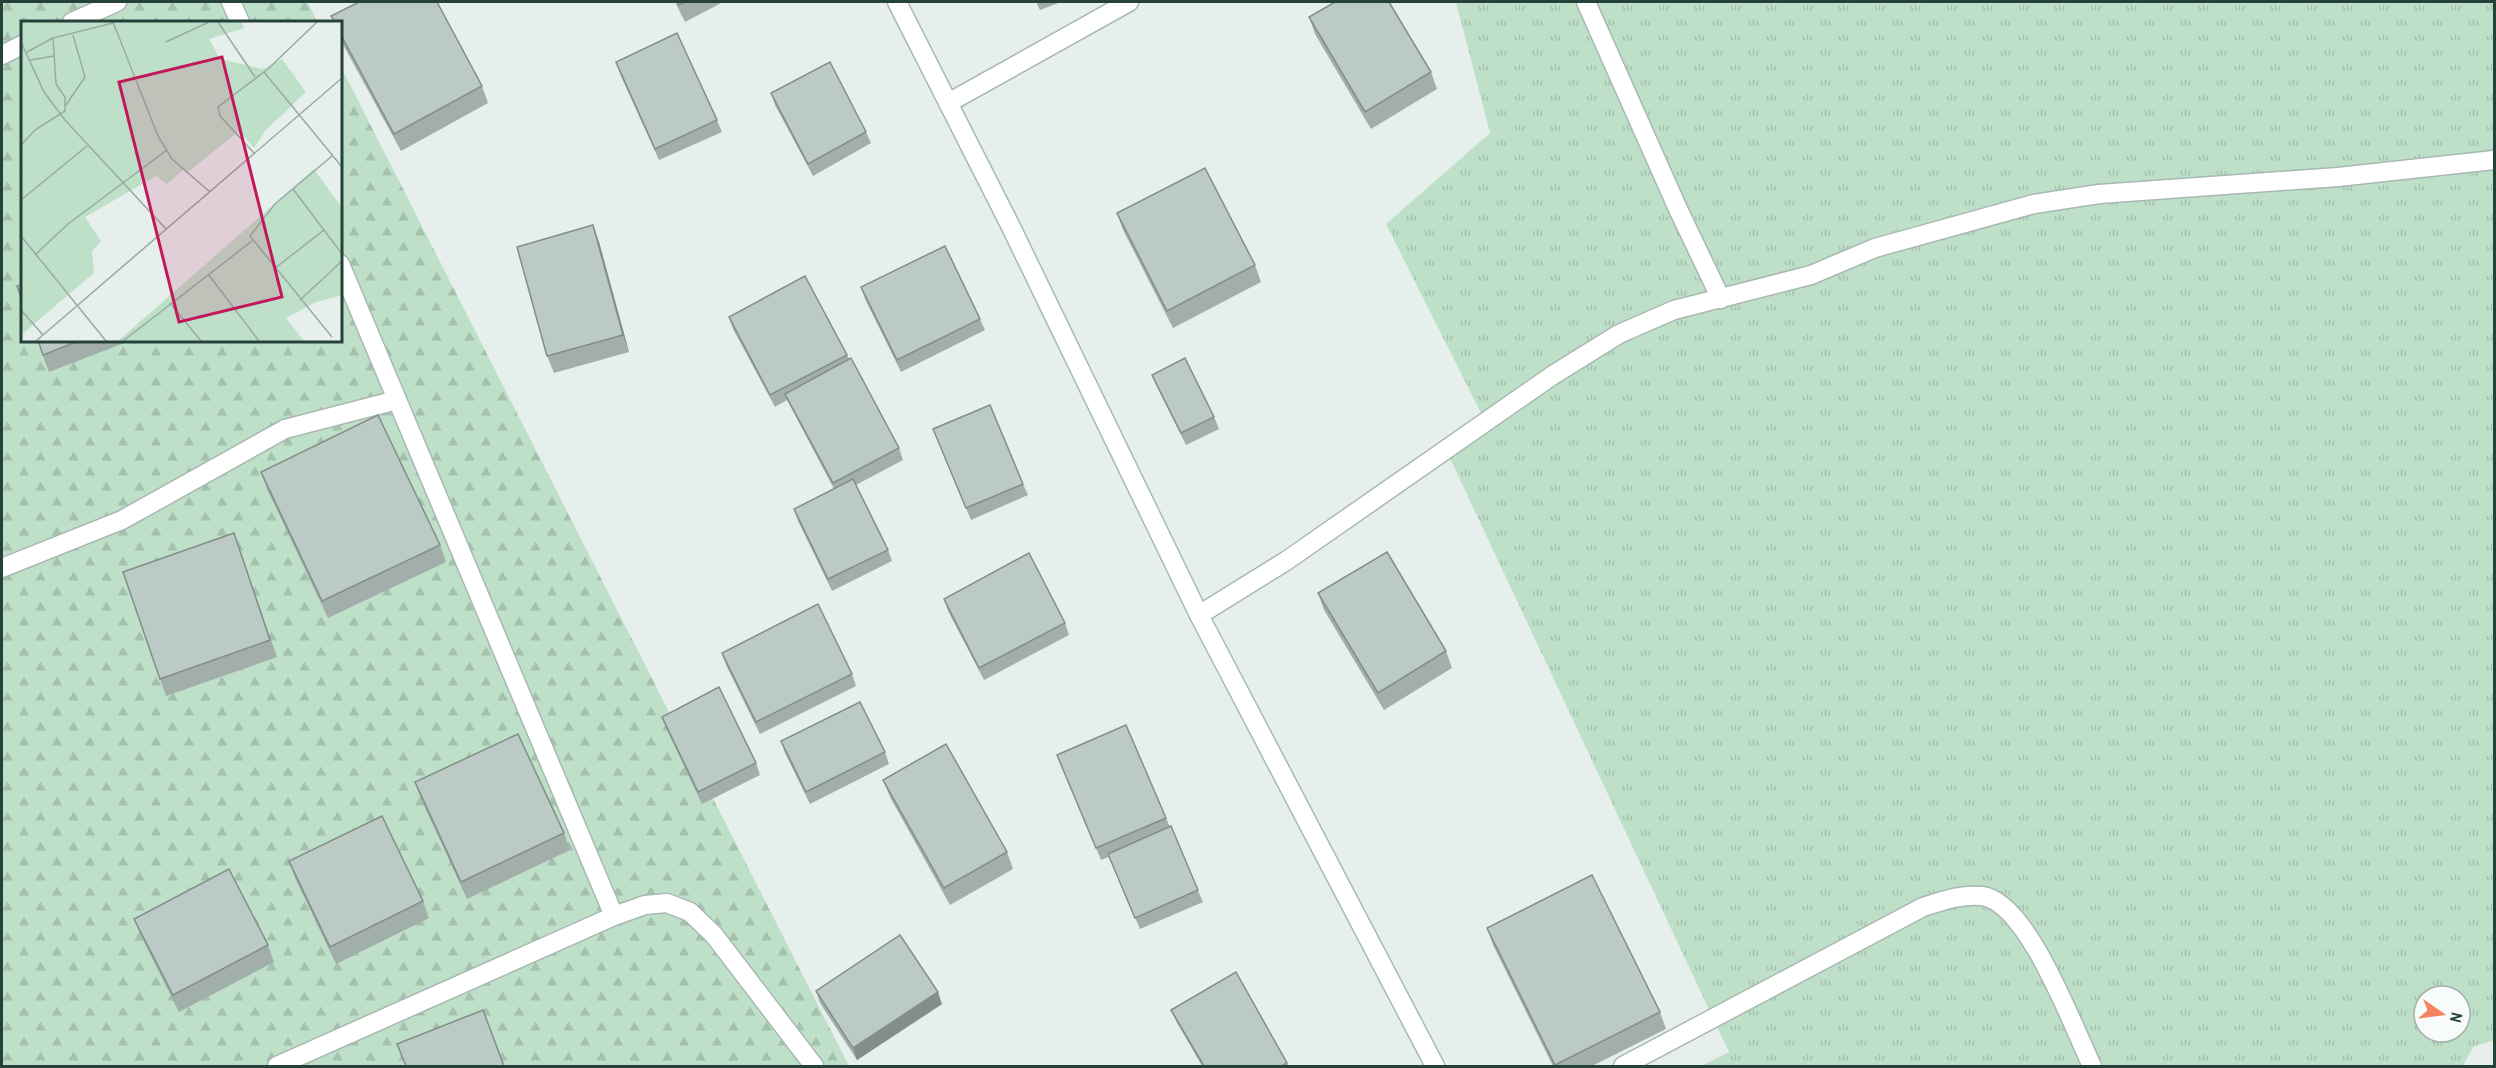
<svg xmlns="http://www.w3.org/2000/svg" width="2496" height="1068" viewBox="0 0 2496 1068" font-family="'Archivo Narrow',sans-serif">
<defs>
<pattern id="grass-tufts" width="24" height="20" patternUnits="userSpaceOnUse" patternTransform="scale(1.5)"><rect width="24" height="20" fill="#bfe0c8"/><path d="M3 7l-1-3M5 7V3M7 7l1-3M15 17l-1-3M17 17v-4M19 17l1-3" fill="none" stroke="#a4c1ad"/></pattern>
<pattern id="forest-firs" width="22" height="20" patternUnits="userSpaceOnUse" patternTransform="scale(1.5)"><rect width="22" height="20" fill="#bfe0c8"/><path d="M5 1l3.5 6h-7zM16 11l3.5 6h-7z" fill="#a4c1ad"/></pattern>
</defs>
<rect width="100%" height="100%" fill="#e6efeb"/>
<path fill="url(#grass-tufts)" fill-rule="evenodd" d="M1456 2H2494V1040L2473 1047 2463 1066H1701L1729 1052 1448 454 1489 429 1386 224 1490 133ZM2424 996H2460V1032H2424Z"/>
<polygon fill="url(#forest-firs)" points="2,2 307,2 318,22 22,22 22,340 340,340 341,67 849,1066 2,1066"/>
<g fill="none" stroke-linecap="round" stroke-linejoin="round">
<g stroke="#a8b8b2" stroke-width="21">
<g id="minor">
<polyline points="231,2 240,22"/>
<polyline points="1586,2 1678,209 1721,299"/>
<polyline points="72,22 117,2"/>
<polyline points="2,55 22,45"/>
<polyline points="948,103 1129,2"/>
<polyline points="340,264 614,916"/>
<polyline points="2,568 122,520 285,429 397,400"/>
<polyline points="1199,615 1286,561 1553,375 1619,334 1674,310 1811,275 1875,248 2034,204 2099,194 2338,177 2494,160"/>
<polyline points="277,1066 614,916 645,905 667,903 690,912 714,935 814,1066"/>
<path d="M1623 1066 1923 907C1942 901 1961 894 1982 896 2028 902 2073 1027 2092 1066"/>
</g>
</g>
<g stroke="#a4bbb3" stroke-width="21">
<polyline id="secondary" points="897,2 1010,225 1199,615 1435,1066"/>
</g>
<use href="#minor" stroke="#fff" stroke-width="18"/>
<use href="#secondary" stroke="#fff" stroke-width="18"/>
</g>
<g fill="#a1aea9">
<polygon points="675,2 723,2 685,22"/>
<polygon points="1036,2 1061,2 1040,10"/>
<polygon points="331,16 482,86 488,103 401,151 340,39 340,22 334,22"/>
<polygon points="1309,17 1431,72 1437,89 1371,129 1315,34"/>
<polygon points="616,62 717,120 722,132 659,160 620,74"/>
<polygon points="771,93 866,132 871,143 813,176 775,105"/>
<polygon points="1117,213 1255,265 1261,282 1173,328 1123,230"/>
<polygon points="599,242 629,352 554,373 547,356"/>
<polygon points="861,287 980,319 985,330 901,372 865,299"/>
<polygon points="729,317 847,355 899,448 903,460 856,485 888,550 892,561 832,591 798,521 794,509 834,489 787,400 775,407 733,329"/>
<polygon points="37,340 132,340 49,372"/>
<polygon points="1152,375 1214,417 1219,429 1186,445 1157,387"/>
<polygon points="933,429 1023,484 1028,495 971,520"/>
<polygon points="261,472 440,545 446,562 328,618 267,489"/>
<polygon points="234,533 277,657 166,696 123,572"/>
<polygon points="1318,593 1446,651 1452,668 1384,710 1324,610"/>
<polygon points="944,599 1065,623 1069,635 984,680 948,611"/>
<polygon points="722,653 852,674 856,686 760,734 726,665"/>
<polygon points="662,717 756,763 760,775 702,804 666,728"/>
<polygon points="781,741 885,752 889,764 810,804 785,753"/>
<polygon points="1057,755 1166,818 1203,902 1140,929 1109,857 1101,860"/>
<polygon points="883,780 1007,852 1013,869 950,905 890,797"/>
<polygon points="415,782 564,833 570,850 467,899 421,799"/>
<polygon points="289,861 423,901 429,918 336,964 295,878"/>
<polygon points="134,919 268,945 274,962 179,1012 141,936"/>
<polygon points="1487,928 1660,1012 1666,1029 1592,1066 1553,1066 1493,945"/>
<polygon points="816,991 942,1004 857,1060 820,1003"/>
<polygon points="1171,1010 1287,1063 1289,1066 1202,1066 1176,1021"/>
</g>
<g fill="#838d89">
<polygon points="593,225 599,242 629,352 623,335"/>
<polygon points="938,992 942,1004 857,1060 853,1048"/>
</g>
<g fill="#bbcac4" stroke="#838d89" stroke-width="1.5">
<polygon points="359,2 437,2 482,86 394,134 340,33 340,22 335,22 331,16"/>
<polygon points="678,2 685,2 679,5"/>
<polygon points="1335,2 1389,2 1431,72 1365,112 1309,17"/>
<polygon points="677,33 717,120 655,149 616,62"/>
<polygon points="830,62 866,132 808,164 771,93"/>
<polygon points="1205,168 1255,265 1167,311 1117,213"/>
<polygon points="593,225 623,335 547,356 517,247"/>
<polygon points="945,246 980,319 897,360 861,287"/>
<polygon points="805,276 847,355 770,395 729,317"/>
<polygon points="22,285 22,300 17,286"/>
<polygon points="38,340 81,340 43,355"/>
<polygon points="851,358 899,448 833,483 785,394"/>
<polygon points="1185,358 1214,417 1181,433 1152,375"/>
<polygon points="990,405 1023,484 966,508 933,429"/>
<polygon points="378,415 440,545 322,601 261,472"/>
<polygon points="853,479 888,550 828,579 794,509"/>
<polygon points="234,533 270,640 160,679 123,572"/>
<polygon points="1387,552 1446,651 1378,693 1318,593"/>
<polygon points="1029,553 1065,623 979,668 944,599"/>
<polygon points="818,604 852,674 756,722 722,653"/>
<polygon points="719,687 756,763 698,792 662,717"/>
<polygon points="860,702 885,752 806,792 781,741"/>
<polygon points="1126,725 1166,818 1096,848 1057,755"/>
<polygon points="518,734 564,833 461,882 415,782"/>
<polygon points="946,744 1007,852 944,888 883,780"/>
<polygon points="382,816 423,901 330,947 289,861"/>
<polygon points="1171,826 1198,890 1135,918 1108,854"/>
<polygon points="229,869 268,945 173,995 134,919"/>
<polygon points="1592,875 1660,1012 1555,1065 1487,928"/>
<polygon points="900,935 938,992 853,1048 816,991"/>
<polygon points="1236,972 1287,1063 1281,1066 1204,1066 1171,1010"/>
<polygon points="483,1010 504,1066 406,1066 397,1044"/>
</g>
<g transform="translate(21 21)">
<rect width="321" height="321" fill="#e6efeb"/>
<path d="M0 1H220L223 7 188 18 199 38 242 48 261 38 285 71 245 109 233 127 218 110 167 151 163 148 146 163 135 155 64 196 80 220 71 230 73 252 0 314Z" fill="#bfe0c8"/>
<path d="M293 148 321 187V274L295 281 265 297 283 320H97Z" fill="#bfe0c8"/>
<path fill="none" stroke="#98aaa4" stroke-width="1.5" d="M92 1 137 115 151 138 189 171M197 1 234 56M0 21 23 71 44 99 145 208M145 21 188 1M6 31 32 17M9 39 33 35M243 51 321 146M45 84 64 56 52 14M0 124 14 109 44 90V76L35 63 32 17 92 2M233 132 199 95 197 86 248 47 296 1M311 135 254 183 229 215 311 316M272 168 321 233M0 179 66 125M0 215 85 320M14 234 47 203 146 129M253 248 303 209M187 253 238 320M279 279 321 240M149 282 180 320M0 289 22 314M15 320 321 57M102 320 231 220"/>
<path fill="#c2185b" fill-opacity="0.15" stroke="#c2185b" stroke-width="3" d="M201 36 261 276 158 301 98 61Z"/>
<rect width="321" height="321" fill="none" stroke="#24423a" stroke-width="3"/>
</g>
<rect width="2496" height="1068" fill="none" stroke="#24423a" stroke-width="6"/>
<g transform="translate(2442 1014) rotate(104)"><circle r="28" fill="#f7fbf9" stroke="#a3b1ad" stroke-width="1.5"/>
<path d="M0-4.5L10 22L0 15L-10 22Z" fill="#f4845f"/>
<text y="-9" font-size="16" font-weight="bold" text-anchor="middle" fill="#24423a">N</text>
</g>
</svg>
